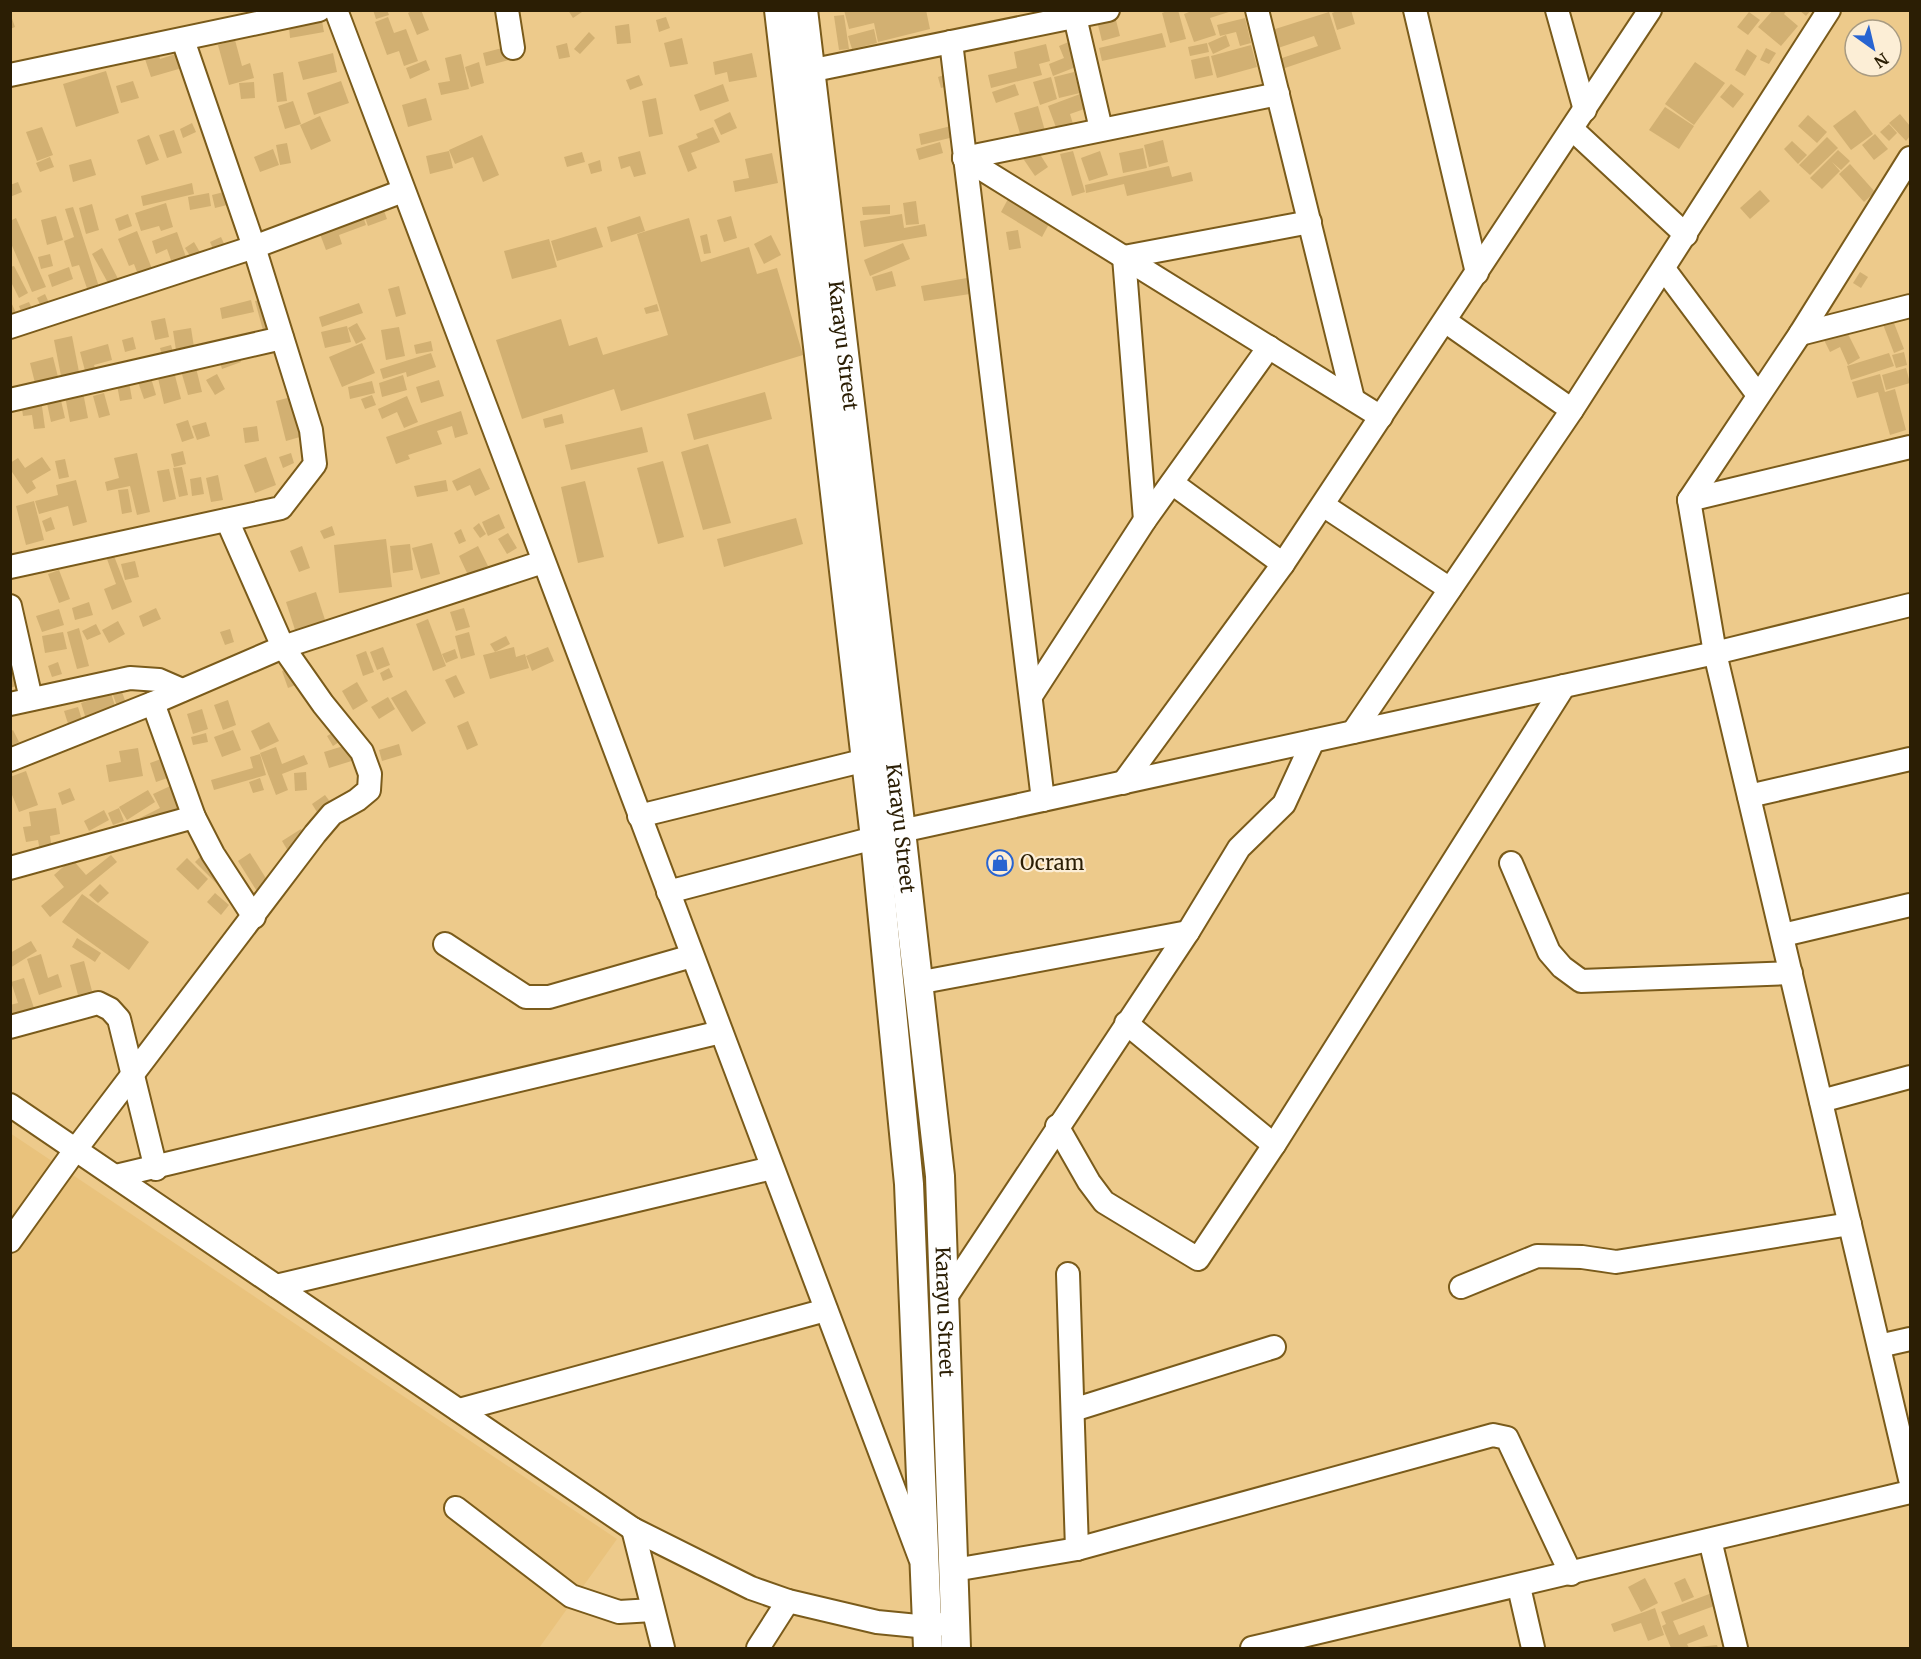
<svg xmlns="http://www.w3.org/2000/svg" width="1921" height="1659" viewBox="0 0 1921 1659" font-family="Merriweather,serif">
<rect width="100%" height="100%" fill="#edca8b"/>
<polygon fill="#e9c27c" points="10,1133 617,1539 539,1648 11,1648"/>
<g fill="#d2b072">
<polygon points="373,10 387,10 389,15 376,19"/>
<polygon points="414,10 421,10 429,30 417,35 408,13"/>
<polygon points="568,10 585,10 573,18"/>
<polygon points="844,10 926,10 930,29 878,42 874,23 849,29"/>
<polygon points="1170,10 1178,10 1186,39 1170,43 1162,13"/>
<polygon points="1194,10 1232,10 1232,11 1210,18 1216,35 1194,42 1184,14"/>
<polygon points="1340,10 1351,10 1355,24 1337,30 1332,13"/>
<polygon points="1773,10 1787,10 1784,14 1798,26 1781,46 1758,27"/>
<polygon points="1799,10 1811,10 1806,16"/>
<polygon points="1329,12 1341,49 1282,69 1279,59 1318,46 1314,36 1278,48 1272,30"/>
<polygon points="1749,12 1760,20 1748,35 1737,27"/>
<polygon points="10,13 15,27 10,29"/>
<polygon points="844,15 849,49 839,50 834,16"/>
<polygon points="388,17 394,33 406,29 418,61 404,66 399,51 387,55 375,22"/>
<polygon points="666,17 670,28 659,32 656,20"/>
<polygon points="1245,18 1251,43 1240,46 1236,32 1220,36 1217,25"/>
<polygon points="1116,20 1120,36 1102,41 1098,25"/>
<polygon points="322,21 324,32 290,38 289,27"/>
<polygon points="629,24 631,43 617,44 615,26"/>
<polygon points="874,29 877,43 852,49 848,36"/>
<polygon points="589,32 595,38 580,54 574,49"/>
<polygon points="1162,33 1166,47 1102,61 1099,48"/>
<polygon points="1226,35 1230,46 1213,54 1208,43"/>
<polygon points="682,38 688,64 670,67 664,43"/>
<polygon points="1076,39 1086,63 1053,76 1049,64 1064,58 1059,46"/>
<polygon points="235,40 242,66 250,63 254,78 229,85 218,45"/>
<polygon points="567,43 570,57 559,59 556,46"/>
<polygon points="1207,43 1209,52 1190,56 1188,47"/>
<polygon points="1046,44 1050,61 1039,64 1042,75 991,88 988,75 1017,68 1014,52"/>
<polygon points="1251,45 1257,67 1217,78 1211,56"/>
<polygon points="506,47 509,60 486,66 483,53"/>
<polygon points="1766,48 1776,53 1769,64 1760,60"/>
<polygon points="1747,49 1757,56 1745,76 1735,70"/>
<polygon points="185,51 189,66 151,77 145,59 159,55 160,59"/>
<polygon points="333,53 337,72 303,80 298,62"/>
<polygon points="752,53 757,77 729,82 727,72 715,75 713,62"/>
<polygon points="461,54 469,89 441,95 438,83 450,81 445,58"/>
<polygon points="1209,56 1213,75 1195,79 1191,60"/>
<polygon points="426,60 430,70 410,79 406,68"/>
<polygon points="479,62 484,83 471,87 465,67"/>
<polygon points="1695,62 1725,83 1694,125 1665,104"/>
<polygon points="106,71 119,113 76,127 63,84"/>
<polygon points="283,72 287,101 277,102 273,74"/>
<polygon points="1074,72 1080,93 1059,98 1054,77"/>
<polygon points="947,74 951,85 941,88 938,77"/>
<polygon points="639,75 643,85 630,90 626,80"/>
<polygon points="1051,77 1057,99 1040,105 1033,82"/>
<polygon points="133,81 139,98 121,103 116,86"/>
<polygon points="341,81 349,103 314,115 307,93"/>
<polygon points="254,82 255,98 241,99 239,83"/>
<polygon points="723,84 729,101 700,111 694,95"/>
<polygon points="1015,84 1019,95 996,103 992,92"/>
<polygon points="1731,84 1744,94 1733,108 1720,97"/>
<polygon points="1088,91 1093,106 1070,114 1073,124 1057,130 1048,106"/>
<polygon points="426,98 432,120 408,127 402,105"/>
<polygon points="656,98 663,134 649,137 642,101"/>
<polygon points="293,101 301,124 285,129 278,106"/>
<polygon points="1038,106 1045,131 1021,137 1014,113"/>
<polygon points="1665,107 1694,126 1679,149 1649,130"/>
<polygon points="1855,110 1873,134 1851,150 1833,126"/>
<polygon points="730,112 737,128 721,135 714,120"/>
<polygon points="1900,114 1910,126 1910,136 1906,141 1889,123"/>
<polygon points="1808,115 1827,132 1817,143 1798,126"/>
<polygon points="320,116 331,141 311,150 300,125"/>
<polygon points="192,123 196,132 183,138 180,129"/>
<polygon points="959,124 962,135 921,145 919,134"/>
<polygon points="1889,124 1897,133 1889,141 1880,132"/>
<polygon points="42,127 53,155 37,161 26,132"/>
<polygon points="713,127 720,142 691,153 697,168 688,172 678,146 698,138 696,134"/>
<polygon points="174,130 182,153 167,158 159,135"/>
<polygon points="1875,134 1888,149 1874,160 1862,145"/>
<polygon points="149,135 159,160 146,165 137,140"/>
<polygon points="482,135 499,175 483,182 473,157 455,164 449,150"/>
<polygon points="1827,137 1838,148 1810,175 1799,165"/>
<polygon points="1163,140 1168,162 1149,167 1144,145"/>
<polygon points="1792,141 1807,155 1798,164 1784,149"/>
<polygon points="940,142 943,153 919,160 916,149"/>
<polygon points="287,143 291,163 280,165 276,145"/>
<polygon points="1036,148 1048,167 1035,176 1022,157"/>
<polygon points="1143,148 1147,168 1123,173 1119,153"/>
<polygon points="273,149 279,165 260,172 254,157"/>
<polygon points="1838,150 1850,161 1841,170 1832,162 1840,171 1822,189 1810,178"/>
<polygon points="449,151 453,168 430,174 426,156"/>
<polygon points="640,151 646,174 634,177 630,166 621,169 618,157"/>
<polygon points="1073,151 1085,192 1072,196 1060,154"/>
<polygon points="1100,151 1108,175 1089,181 1081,158"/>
<polygon points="582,152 585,162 567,167 564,157"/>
<polygon points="772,153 778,183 735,192 733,181 749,178 745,159"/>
<polygon points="50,157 54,167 40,172 36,163"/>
<polygon points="91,159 96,175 73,182 69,165"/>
<polygon points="600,160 602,171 591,174 588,164"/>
<polygon points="1850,164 1875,192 1864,202 1839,174"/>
<polygon points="1169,166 1172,177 1191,172 1193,181 1127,196 1124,184 1086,193 1085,185"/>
<polygon points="18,182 22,192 10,197 10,185"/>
<polygon points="192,183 194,194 143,206 141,196"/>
<polygon points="1760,190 1770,201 1750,219 1740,208"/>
<polygon points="224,192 227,205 215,208 212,195"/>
<polygon points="209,193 211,206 190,210 188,197"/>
<polygon points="1008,199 1049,224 1042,237 1001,212"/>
<polygon points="916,201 919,224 906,225 903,203"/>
<polygon points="166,203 173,227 161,231 159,226 141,231 135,213"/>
<polygon points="92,204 99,230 86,234 79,208"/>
<polygon points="890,205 890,214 863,215 862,207"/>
<polygon points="73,207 101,293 90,297 79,265 72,267 64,241 74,237 65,209"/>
<polygon points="383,208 387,219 368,226 364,215"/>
<polygon points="361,211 366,225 339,235 342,244 326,250 317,226"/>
<polygon points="128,214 132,226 119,231 115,219"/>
<polygon points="902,214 904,228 925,224 927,236 864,247 860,221"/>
<polygon points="56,216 63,240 47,245 41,220"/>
<polygon points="640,216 645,231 611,242 607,227"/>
<polygon points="731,216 737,238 724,242 717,220"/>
<polygon points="16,218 46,287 32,292 10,241 10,221"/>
<polygon points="689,218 701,262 749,247 757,274 777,268 803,355 621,411 614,389 522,419 496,340 561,319 569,346 597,337 603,355 668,335 637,234"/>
<polygon points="596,227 603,247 557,261 551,241"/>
<polygon points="1018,230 1021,248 1009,250 1006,232"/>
<polygon points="137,231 156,279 142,285 134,264 129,266 118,239"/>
<polygon points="177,232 191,271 177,277 167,249 156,254 152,241"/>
<polygon points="707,234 711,253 704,254 700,236"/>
<polygon points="771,235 781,255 764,264 754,244"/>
<polygon points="221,237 226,248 215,253 210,242"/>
<polygon points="549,239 557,267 512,279 504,251"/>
<polygon points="194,242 201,254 192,259 185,248"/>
<polygon points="903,243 910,259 870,276 864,260"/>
<polygon points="102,248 127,296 118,301 92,254"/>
<polygon points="50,254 53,266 41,269 38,257"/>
<polygon points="14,266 28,293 19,298 10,280 10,267"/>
<polygon points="69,267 73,279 52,287 48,275"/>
<polygon points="892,271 896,286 876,291 872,277"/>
<polygon points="1860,272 1868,277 1861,288 1853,283"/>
<polygon points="967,278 970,294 924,301 921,286"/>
<polygon points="399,286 406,314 396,317 388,289"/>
<polygon points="45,294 50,305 47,319 37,298"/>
<polygon points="267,298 284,329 264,334 255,301"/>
<polygon points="10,300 20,321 10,325"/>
<polygon points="251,300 254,312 222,319 220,308"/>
<polygon points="29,302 36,318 25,322 19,306"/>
<polygon points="359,303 363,313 322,327 319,317"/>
<polygon points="657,304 659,311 646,314 644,308"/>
<polygon points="1889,310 1904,349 1894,353 1879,314"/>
<polygon points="165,318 169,337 155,340 151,321"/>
<polygon points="1842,322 1860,358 1848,365 1840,347 1830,352 1820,332"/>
<polygon points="357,323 366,339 356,344 348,328"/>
<polygon points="347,326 351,342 325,348 321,332"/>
<polygon points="399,327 405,356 386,360 381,330"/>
<polygon points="191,328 194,347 176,350 173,331"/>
<polygon points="72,336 88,418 70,422 54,340"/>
<polygon points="133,337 136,349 125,352 122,340"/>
<polygon points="431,341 433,351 416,354 414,345"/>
<polygon points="362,343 375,373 342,387 329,357"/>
<polygon points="108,344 112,360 94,365 97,375 87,378 80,352"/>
<polygon points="171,345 174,356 163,359 160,348"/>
<polygon points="237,350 241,362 222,369 218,356"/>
<polygon points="1904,352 1907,365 1896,368 1892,355"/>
<polygon points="431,353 436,367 407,377 406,372 383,379 380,369"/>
<polygon points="1889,353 1894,366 1851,380 1847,366"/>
<polygon points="53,357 58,377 35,383 30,363"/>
<polygon points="171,360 181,399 164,404 155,365"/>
<polygon points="194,360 202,392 188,395 179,364"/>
<polygon points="1906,368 1910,383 1886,390 1882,375"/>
<polygon points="217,374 225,389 215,395 206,380"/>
<polygon points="1880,374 1885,392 1895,389 1906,430 1890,435 1878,392 1857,398 1852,382"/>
<polygon points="403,375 407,390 382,397 379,383"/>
<polygon points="151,378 156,395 144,399 138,382"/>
<polygon points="439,380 444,396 421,403 416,387"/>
<polygon points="372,381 375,393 350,399 348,387"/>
<polygon points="129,382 132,399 120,401 117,385"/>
<polygon points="765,392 772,419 694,440 687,414"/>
<polygon points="104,393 110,415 99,418 93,396"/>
<polygon points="372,395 376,405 365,409 361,399"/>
<polygon points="60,396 65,418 51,422 46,399"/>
<polygon points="407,396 418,422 404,428 397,412 382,419 378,409"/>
<polygon points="291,397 314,433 286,441 276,401"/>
<polygon points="41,399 45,428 34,429 32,415 23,416 21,402"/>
<polygon points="461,411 468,434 455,438 452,426 437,431 442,444 408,455 410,459 396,464 386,437"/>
<polygon points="562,414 564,423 545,428 543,419"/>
<polygon points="188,420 194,438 182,442 176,424"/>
<polygon points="206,422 210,436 197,440 192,426"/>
<polygon points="257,426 259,441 245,443 243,428"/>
<polygon points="642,427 648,452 571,470 565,445"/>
<polygon points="708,444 731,523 703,530 681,452"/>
<polygon points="183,451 186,464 174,467 171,454"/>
<polygon points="137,453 150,512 137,515 130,486 107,491 105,482 119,478 114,458"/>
<polygon points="291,453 294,463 283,468 279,457"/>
<polygon points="42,457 51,470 32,481 36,488 27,494 10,469 10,463 18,458 25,468"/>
<polygon points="266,457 276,485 255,493 244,465"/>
<polygon points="65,459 69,477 59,479 55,461"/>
<polygon points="663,461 684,537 658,544 637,468"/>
<polygon points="182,467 188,495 179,497 173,468"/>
<polygon points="480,468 490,489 475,496 470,485 457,491 452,481"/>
<polygon points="169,469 176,499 163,502 157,471"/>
<polygon points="218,475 223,500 211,502 206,478"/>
<polygon points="201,477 204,494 192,496 190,479"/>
<polygon points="76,480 87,522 73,526 68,506 39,514 35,501 58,495 56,485"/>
<polygon points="446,480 448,491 417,497 414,486"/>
<polygon points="585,481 604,557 578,563 561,487"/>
<polygon points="128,489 132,512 122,514 118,490"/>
<polygon points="34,501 44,540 26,545 16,506"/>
<polygon points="499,514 505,528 488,536 482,522"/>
<polygon points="51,517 55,529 46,532 42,521"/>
<polygon points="796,518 803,544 724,567 717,539"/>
<polygon points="479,523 486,534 480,538 473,528"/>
<polygon points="332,526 335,535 324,539 320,531"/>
<polygon points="461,529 466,541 459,544 454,533"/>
<polygon points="508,533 517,548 507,554 498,539"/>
<polygon points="386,539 392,587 339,593 334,545"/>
<polygon points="432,543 440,574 421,579 412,548"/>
<polygon points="410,544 413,570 393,573 390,546"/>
<polygon points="302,546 310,568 299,572 290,551"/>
<polygon points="478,546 488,566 468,575 459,556"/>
<polygon points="114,556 132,602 112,610 104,589 116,584 107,559"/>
<polygon points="135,561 139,577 125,580 121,564"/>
<polygon points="59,570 70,599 59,603 48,574"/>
<polygon points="316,592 326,623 296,633 286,602"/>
<polygon points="89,602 93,615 75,620 72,608"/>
<polygon points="156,608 161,619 143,627 139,616"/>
<polygon points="464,608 470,627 456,631 450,612"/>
<polygon points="59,609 64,625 42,632 36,616"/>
<polygon points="428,619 446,666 433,671 416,624"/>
<polygon points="118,621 125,634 109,643 102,630"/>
<polygon points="96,624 101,634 87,640 82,631"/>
<polygon points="79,628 89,666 77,669 67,632"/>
<polygon points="230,629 234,642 225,645 220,632"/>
<polygon points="63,632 67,649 45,653 42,636"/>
<polygon points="469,632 475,655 461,659 455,636"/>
<polygon points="506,636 510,644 495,652 514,647 516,657 525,654 529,668 490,679 483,655 495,652 490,644"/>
<polygon points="383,647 390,665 377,670 370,652"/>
<polygon points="548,647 554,661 532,671 526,656"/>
<polygon points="455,649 458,658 446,663 442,654"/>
<polygon points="366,651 374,672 363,676 356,655"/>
<polygon points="58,662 62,674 52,677 48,666"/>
<polygon points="292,667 298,684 288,688 282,671"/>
<polygon points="389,668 393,677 383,681 380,673"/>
<polygon points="19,672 23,684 10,688 10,674"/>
<polygon points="456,675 465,693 454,698 445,680"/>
<polygon points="357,682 368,701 353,710 342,691"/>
<polygon points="406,690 426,723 412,732 391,698"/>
<polygon points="122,692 127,706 118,709 113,695"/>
<polygon points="111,693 116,709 86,719 81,703"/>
<polygon points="388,697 395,709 379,719 371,707"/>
<polygon points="228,700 236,725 223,730 214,705"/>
<polygon points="78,707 84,726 70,730 64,711"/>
<polygon points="202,709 208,729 193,734 187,714"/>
<polygon points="468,721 478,745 467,750 457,726"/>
<polygon points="269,722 279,741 260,750 251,731"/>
<polygon points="345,726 350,735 333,746 327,736"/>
<polygon points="13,730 19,742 10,746 10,732"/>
<polygon points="233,730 241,750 222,757 214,737"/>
<polygon points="206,733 208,742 193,745 191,737"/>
<polygon points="353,743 358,759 329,768 324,752"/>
<polygon points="399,744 402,755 382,761 379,750"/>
<polygon points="276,747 282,764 304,755 308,764 282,774 288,790 276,795 260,753"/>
<polygon points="138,748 143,776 109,782 106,765 121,762 119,751"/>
<polygon points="260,754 266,775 214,790 211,780 253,768 250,757"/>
<polygon points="172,755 179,774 156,782 150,763"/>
<polygon points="26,771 38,805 19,812 10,790 10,777"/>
<polygon points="306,772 307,790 295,791 294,773"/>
<polygon points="260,778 264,790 253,793 249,782"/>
<polygon points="179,782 190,804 169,814 147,830 140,818 160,808 153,794"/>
<polygon points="70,788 75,800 62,805 58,793"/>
<polygon points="148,790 155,802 127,820 119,807"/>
<polygon points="325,795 331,803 317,812 312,804"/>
<polygon points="56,808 60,834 50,836 52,849 40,851 38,840 26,842 23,827 31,826 29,812"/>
<polygon points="119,808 124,821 113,825 108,813"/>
<polygon points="104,810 109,820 89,831 84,821"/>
<polygon points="301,829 310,844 291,856 282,841"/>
<polygon points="250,853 272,888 260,896 238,861"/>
<polygon points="203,854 228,877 219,886 195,862"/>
<polygon points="111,855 117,862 50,917 41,906 64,887 54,875 72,859 86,875"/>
<polygon points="187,858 208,879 198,890 176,869"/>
<polygon points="100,884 109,893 98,903 89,895"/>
<polygon points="215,893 229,905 221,915 207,902"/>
<polygon points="82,894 149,942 129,970 62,922"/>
<polygon points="77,938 101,953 95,962 72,947"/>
<polygon points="31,941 37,951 10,968 10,953"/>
<polygon points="41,954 48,978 58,974 62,987 39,995 27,959"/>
<polygon points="84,961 92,991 78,995 70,965"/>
<polygon points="24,978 37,1017 10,1026 10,1005 18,1003 11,982"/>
<polygon points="1645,1578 1658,1603 1641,1612 1628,1587"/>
<polygon points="1685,1578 1694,1597 1682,1602 1674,1583"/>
<polygon points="1712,1593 1717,1605 1673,1621 1679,1635 1704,1625 1708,1636 1687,1644 1689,1648 1671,1648 1662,1626 1666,1624 1661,1612"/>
<polygon points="1655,1608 1664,1635 1648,1641 1641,1623 1614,1632 1611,1624"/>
<polygon points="1717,1645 1718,1648 1699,1648 1698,1647"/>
</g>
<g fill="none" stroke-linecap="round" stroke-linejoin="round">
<g stroke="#7a5b1b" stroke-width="26">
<g id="minor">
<polyline points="336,10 920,1558"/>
<polyline points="507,10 513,48"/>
<polyline points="1257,10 1353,399"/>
<polyline points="1415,10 1477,273"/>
<polyline points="1557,10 1585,110"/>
<polyline points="1075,17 1101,129"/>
<polyline points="951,42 1043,800"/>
<polyline points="809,71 1108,10"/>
<polyline points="10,75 319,10"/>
<polyline points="1572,129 1686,235"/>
<polyline points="964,158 1381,417"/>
<polyline points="964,158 1278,94"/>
<polyline points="1910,158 1800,334 1689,500 1715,653 1910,1479"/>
<polyline points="1664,269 1758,395"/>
<polyline points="1445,321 1572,410"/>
<polyline points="10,327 254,247 403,191"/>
<polyline points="1800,334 1910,306"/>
<polyline points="10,400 282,338"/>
<polyline points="1172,483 1283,564"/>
<polyline points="1689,500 1910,447"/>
<polyline points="1323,505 1450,589"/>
<polyline points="1145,520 1124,257 1310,222"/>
<polyline points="10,567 281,508 315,464 311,430 254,247 183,40"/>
<polyline points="10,606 31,699"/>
<polyline points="1031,696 1145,520 1269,347"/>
<polyline points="153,703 194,817 213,854 254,917"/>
<polyline points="10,704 130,678 159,680 182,690"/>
<polyline points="1353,732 1572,410 1829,10"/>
<polyline points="10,760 153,703 283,647 543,562"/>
<polyline points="1123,783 1283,564 1650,10"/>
<polyline points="1749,796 1910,759"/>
<polyline points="639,816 866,760"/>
<polyline points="1511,863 1549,952 1562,967 1581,981 1791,973"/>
<polyline points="10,868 194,817"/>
<polyline points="668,892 901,831 1715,653 1910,605"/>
<polyline points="1783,935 1910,905"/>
<polyline points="445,944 526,997 549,997 692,956"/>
<polyline points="917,983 1188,932"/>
<polyline points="1126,1023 1274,1145"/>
<polyline points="10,1027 98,1003 110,1009 119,1019 156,1169"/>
<polyline points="1821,1101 1910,1077"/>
<polyline points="10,1105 633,1529 751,1588 788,1601 877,1622 928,1627 942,1624"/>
<polyline points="1057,1126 1089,1182 1104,1202 1198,1259 1274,1145 1564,686"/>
<polyline points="116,1176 721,1032"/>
<polyline points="10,1241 76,1149 315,834 332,814 357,800 369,790 370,774 362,752 323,704 283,647 227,520"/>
<polyline points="1068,1274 1077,1549"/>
<polyline points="276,1286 772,1168"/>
<polyline points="1461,1287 1537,1256 1582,1257 1616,1262 1850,1224"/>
<polyline points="944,1300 1188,932 1239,848 1284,804 1313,741"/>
<polyline points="1879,1346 1910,1339"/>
<polyline points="459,1410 826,1310"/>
<polyline points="1073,1410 1274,1347"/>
<polyline points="456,1508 571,1596 619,1612 653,1610"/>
<polyline points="633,1529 663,1648"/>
<polyline points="1710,1540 1736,1648"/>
<polyline points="954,1570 1077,1549 1493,1435 1507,1438 1571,1574"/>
<polyline points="1519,1587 1533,1648"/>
<polyline points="758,1648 788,1601"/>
<polyline points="1252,1648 1910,1492"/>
</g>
</g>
<g stroke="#7a5b1b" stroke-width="32">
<g id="major">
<polyline points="779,10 875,838 909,1184 928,1648"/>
<path id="s1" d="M803 10 901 831 940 1176 956 1648"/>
</g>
</g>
<use href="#minor" stroke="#fff" stroke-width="22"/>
<use href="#major" stroke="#fff" stroke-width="28"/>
</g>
<defs>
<g id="shop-ring" transform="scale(1.35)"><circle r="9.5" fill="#fceed6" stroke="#2864d1" stroke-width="1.5"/><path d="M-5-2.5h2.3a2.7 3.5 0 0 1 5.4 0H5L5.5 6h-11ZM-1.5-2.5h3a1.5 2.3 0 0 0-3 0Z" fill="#2864d1"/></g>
</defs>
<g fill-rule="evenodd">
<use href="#shop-ring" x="1000" y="863"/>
</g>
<g text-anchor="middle" stroke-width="4.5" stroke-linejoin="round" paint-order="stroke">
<g font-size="20" fill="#2b1e04" stroke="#fceed6">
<text dy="7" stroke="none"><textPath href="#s1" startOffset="338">Karayu Street</textPath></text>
<text dy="7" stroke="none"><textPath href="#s1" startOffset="824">Karayu Street</textPath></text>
<text dy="7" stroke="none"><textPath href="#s1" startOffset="1310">Karayu Street</textPath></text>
</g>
<g font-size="20" fill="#2b1e04" stroke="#fceed6" text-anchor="start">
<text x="1020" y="870">Ocram</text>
</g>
</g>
<rect width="1921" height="1659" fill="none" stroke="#2b1e04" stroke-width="24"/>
<g transform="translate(1873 48) rotate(146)"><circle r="28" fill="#fceed6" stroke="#a89b82" stroke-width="1.5"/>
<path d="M0-4.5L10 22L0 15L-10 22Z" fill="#2864d1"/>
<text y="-9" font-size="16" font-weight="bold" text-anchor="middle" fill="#2b1e04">N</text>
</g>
</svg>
